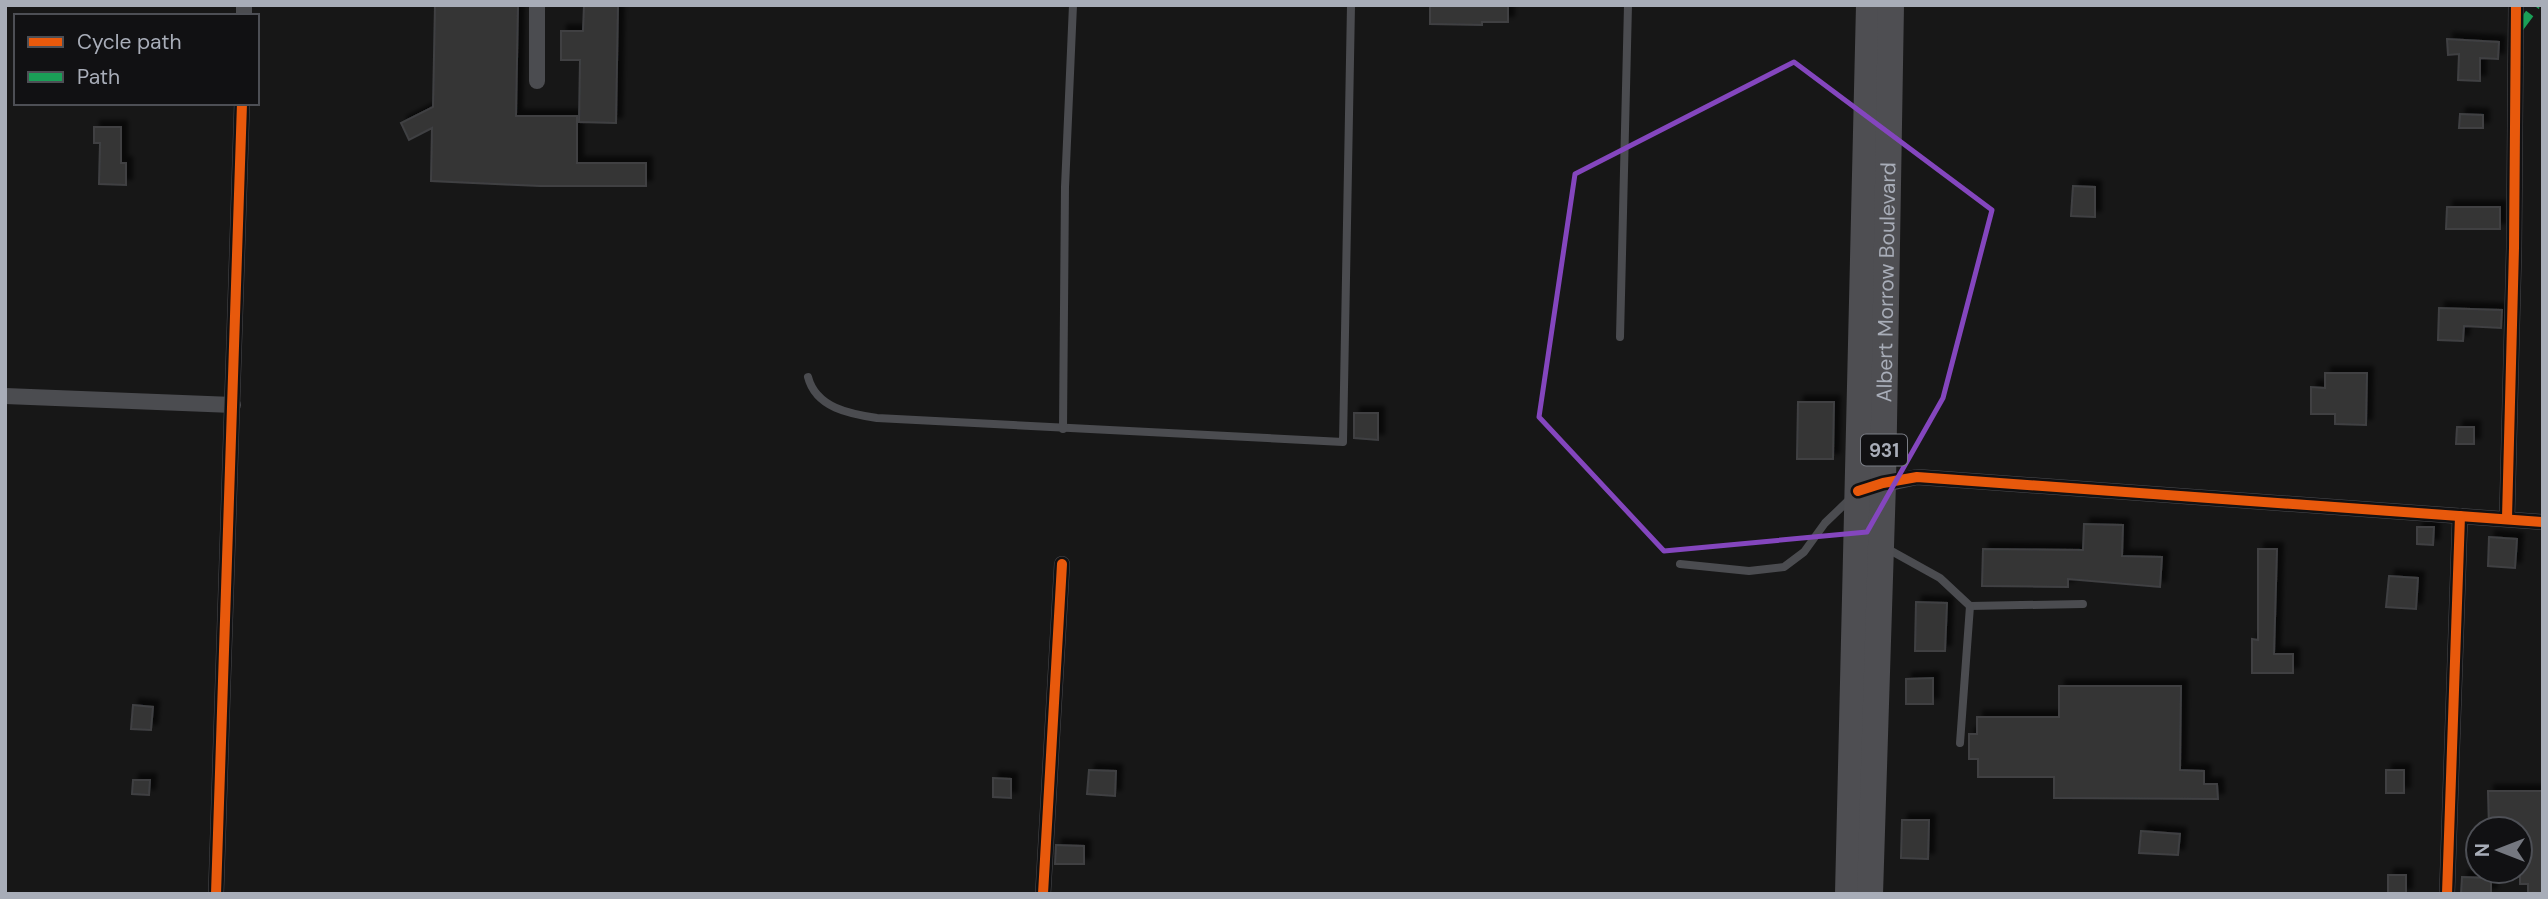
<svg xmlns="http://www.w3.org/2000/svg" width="2548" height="899" viewBox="0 0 2548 899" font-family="'DM Sans',sans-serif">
<defs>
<filter id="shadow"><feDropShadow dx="6" dy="-6" stdDeviation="2" flood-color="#0009"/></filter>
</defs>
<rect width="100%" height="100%" fill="#171717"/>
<g fill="#353536" stroke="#3f4043" stroke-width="2" filter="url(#shadow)">
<polygon points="435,5 518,5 516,116 577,116 577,163 646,163 646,186 540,186 431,181 432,128 409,140 401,123 433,107"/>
<polygon points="584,5 618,5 616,123 579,122 580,60 561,60 561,31 583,31"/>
<polygon points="1430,6 1508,6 1508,22 1482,22 1482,25 1430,24"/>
<polygon points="2447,39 2499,42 2498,59 2480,58 2480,81 2458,80 2459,54 2448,55"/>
<polygon points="2460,114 2483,115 2483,128 2459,128"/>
<polygon points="94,127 121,127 121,163 126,163 126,185 99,184 100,143 94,143"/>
<polygon points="2073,186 2095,187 2095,217 2071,216"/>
<polygon points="2447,207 2500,207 2500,229 2446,229"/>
<polygon points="2439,308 2502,310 2501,328 2464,326 2463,341 2438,340"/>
<polygon points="2325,373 2367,373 2366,425 2335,424 2335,414 2311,414 2311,387 2325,388"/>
<polygon points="1798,402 1834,402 1833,459 1797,459"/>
<polygon points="1354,413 1378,413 1378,440 1354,438"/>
<polygon points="2457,427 2474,427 2474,444 2456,444"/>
<polygon points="2084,524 2123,525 2122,556 2162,557 2160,587 2068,579 2068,587 1982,586 1983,549 2083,550"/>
<polygon points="2417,527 2434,527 2433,545 2417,544"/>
<polygon points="2489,537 2517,539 2515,568 2488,566"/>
<polygon points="2258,549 2277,549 2274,654 2293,654 2293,673 2252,673 2252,639 2258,640"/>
<polygon points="2389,576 2418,578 2416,609 2386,607"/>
<polygon points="1916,602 1947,603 1945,651 1915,651"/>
<polygon points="1933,678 1933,704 1906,704 1906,679"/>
<polygon points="2059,686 2181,686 2180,770 2204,771 2204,784 2217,784 2218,799 2054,798 2054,777 1978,777 1978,759 1969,759 1969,734 1977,734 1977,717 2059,717"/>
<polygon points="133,705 153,707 151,730 131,729"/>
<polygon points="1089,770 1116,771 1115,796 1087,794"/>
<rect x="2386" y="770" width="18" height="23"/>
<polygon points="993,778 1011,779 1011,798 993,797"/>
<polygon points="133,780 150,780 149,795 132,794"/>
<polygon points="2488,791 2543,791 2543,894 2528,894 2528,884 2520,884 2520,829 2489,829"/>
<polygon points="1902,820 1929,820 1928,859 1901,858"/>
<polygon points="2141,831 2180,834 2178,855 2139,853"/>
<polygon points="1056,845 1084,846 1084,864 1055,864"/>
<rect x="2388" y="875" width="18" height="19"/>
<polygon points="2462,877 2491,878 2491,894 2461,894"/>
</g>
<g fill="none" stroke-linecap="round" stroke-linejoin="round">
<g stroke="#4b4c50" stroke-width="8">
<polyline points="1620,337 1628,5"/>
<path d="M808 377C816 408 850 414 877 418L1343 442 1351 5"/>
<polyline points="1063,429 1065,187 1073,5"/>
<polyline points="1886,548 1940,578 1970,606 2083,604"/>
<polyline points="1680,564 1749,571 1784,567 1804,552 1825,523 1850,499"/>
<polyline points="1960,743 1970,606"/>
</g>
<g stroke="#4b4c50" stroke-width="16">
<polyline points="244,16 244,5"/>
<polyline points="537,81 537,5"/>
<polyline points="5,396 233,405"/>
<polyline points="1876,486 1917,477 2543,522"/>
<polyline points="2507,518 2514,248 2516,5"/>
<polyline points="216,894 242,103"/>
<polyline points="1043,894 1062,564"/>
<polyline points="2447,894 2460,516"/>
</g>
<g stroke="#4e4e52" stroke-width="26">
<polyline points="1848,894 1869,5"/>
<path id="s1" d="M1870 894 1883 483 1891 5"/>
</g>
<polyline stroke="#1a9f57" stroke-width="9" stroke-dasharray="18 9" stroke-linecap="butt" points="2519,28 2536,5"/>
<g stroke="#111113" stroke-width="15">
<g id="cycleway">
<polyline points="1858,491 1883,483 1917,477 2543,522"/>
<polyline points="2507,518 2514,248 2516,5"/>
<polyline points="216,894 242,103"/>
<polyline points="1043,894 1062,564"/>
<polyline points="2447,894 2460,516"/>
</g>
</g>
<use href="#cycleway" stroke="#e8590c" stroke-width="10"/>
</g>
<path fill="none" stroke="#8446be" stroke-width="5" stroke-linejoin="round" d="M1794 62 1992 210 1943 398 1867 532 1664 551 1539 417 1575 174Z"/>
<g text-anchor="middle" stroke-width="5" stroke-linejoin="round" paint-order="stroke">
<rect fill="#111113" stroke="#7b7e86" stroke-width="2" x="1861" y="434.5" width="46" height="31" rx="5"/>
<g font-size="19" font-weight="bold" fill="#a8adb8">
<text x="1884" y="457">931</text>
</g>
<g font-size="21" fill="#a8adb8" stroke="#111113">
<text dy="7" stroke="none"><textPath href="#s1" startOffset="612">Albert Morrow Boulevard</textPath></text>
</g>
</g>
<rect width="2548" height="899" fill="none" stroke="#a8adb8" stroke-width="14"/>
<rect x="14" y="14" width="245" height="91" fill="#111113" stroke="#4d4f55" stroke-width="2"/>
<rect x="28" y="37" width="35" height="10" fill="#e8590c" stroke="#4d4f55" stroke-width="2"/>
<text x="77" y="49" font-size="21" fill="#a8adb8">Cycle path</text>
<rect x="28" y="72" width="35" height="10" fill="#1a9f57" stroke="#4d4f55" stroke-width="2"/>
<text x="77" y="84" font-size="21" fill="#a8adb8">Path</text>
<g transform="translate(2499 850) rotate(270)"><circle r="33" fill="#111113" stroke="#4d4f55" stroke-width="2"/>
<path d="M0-5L12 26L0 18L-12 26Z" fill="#757880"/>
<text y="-10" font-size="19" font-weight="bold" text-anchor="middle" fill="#a8adb8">N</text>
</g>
</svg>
